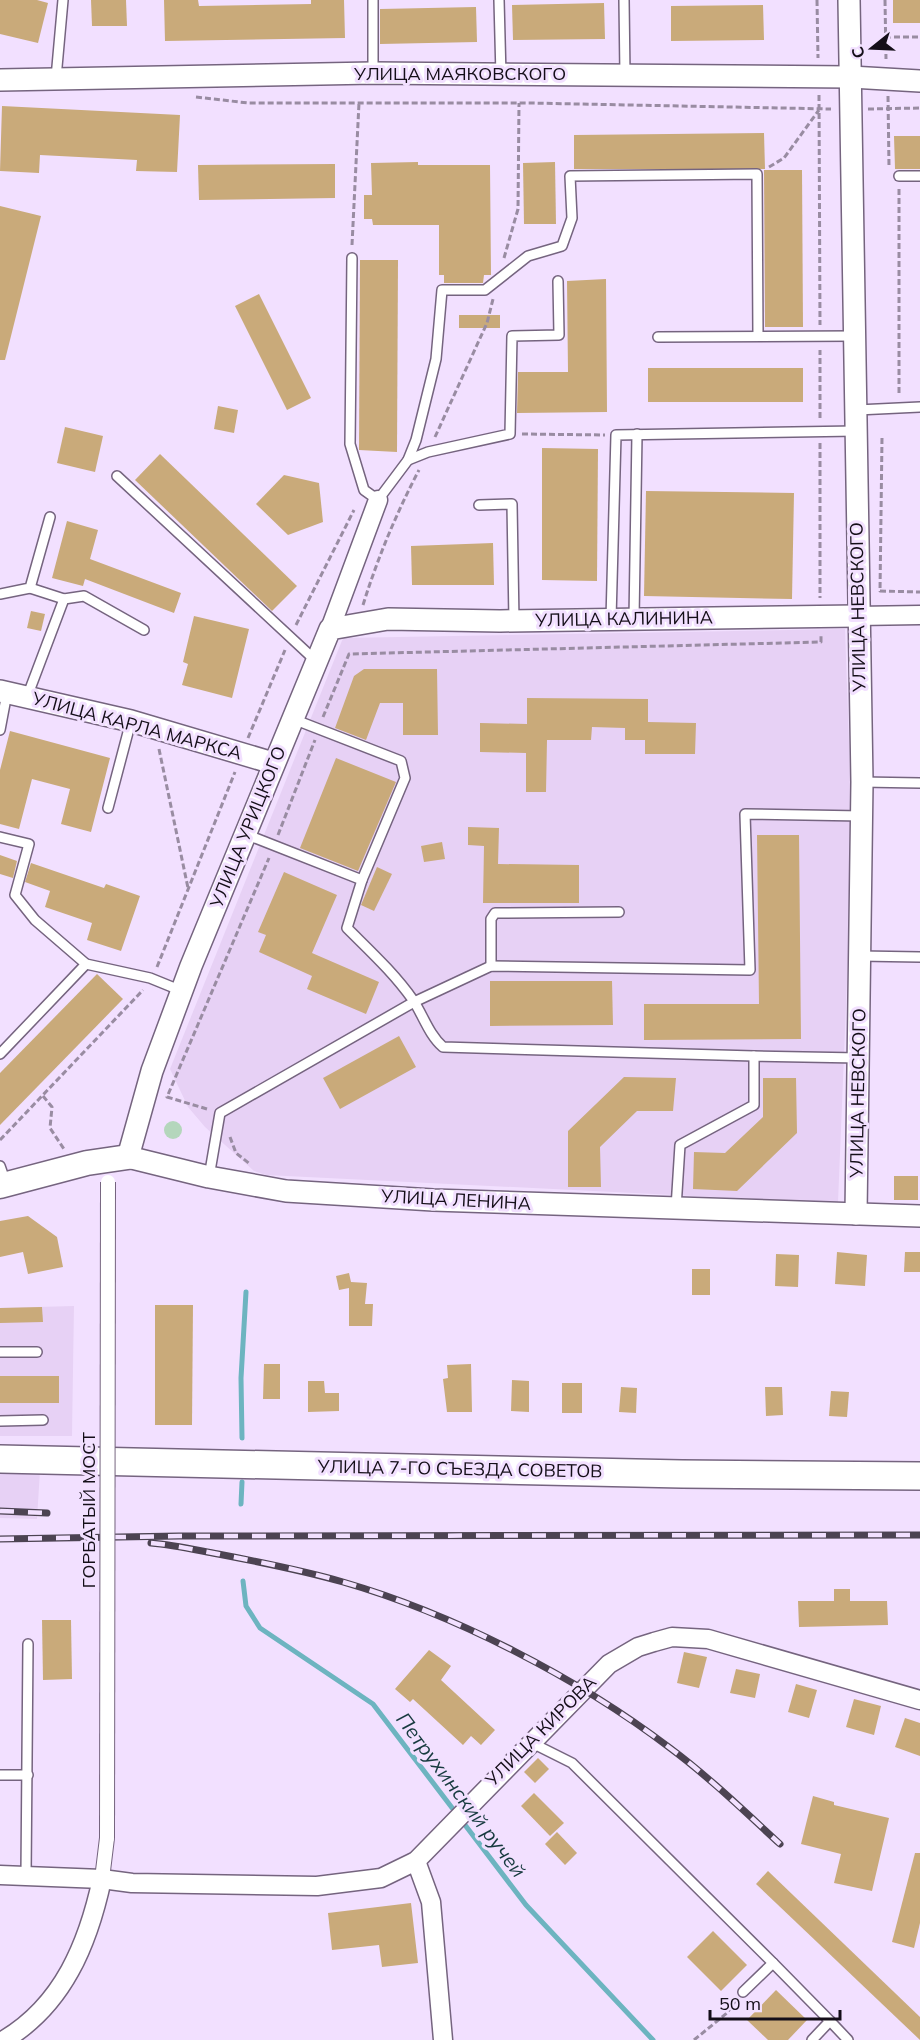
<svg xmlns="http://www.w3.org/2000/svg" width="920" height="2040" viewBox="0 0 920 2040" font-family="Mulish,sans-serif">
<rect width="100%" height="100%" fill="#f2e0ff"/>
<g fill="#e7d1f5">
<polygon points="845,629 850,771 849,933 838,1203 266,1175 254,1171 205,1127 188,1107 170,1069 343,638"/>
<polygon points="74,1306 72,1436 0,1436 0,1308"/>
<polygon points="0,1470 40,1471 37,1519 0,1518"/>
</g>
<circle fill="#b4d6bc" cx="173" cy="1130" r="9"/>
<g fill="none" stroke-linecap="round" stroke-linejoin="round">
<g stroke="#6db4c0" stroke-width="5">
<polyline points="242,1438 241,1378 246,1292"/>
<polyline points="241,1504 242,1482"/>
<polyline points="243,1581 246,1606 260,1628 373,1704 456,1813"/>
<polyline points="462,1821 526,1905 653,2040"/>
</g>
</g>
<g fill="#c9aa7a">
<polygon points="0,0 37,0 48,3 38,43 0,34"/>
<polygon points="91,0 126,0 127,26 92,26"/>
<polygon points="164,0 198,0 199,6 311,4 311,0 344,0 345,38 165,41"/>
<rect x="893" y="0" width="27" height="23"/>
<polygon points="604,3 605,39 513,40 512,5"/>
<polygon points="763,5 764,40 671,41 671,6"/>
<polygon points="476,7 477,42 380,44 380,9"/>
<polygon points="2,106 180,115 177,172 136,171 137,160 40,155 39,173 0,171"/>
<polygon points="764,133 765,169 574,169 574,135"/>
<polygon points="894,136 920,136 920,169 895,169"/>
<polygon points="418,162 418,165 490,165 491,275 484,275 483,283 444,283 444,275 439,275 439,225 373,225 372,219 364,219 364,195 372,195 371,163"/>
<polygon points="555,162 556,224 524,224 523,163"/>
<polygon points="335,164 335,198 199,200 198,165"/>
<polygon points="764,170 802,170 803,327 765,327"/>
<polygon points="0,206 41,216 5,360 0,360"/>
<polygon points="360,260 398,260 397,452 359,450"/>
<polygon points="606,279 607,412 517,413 518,372 568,372 567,281"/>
<polygon points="259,294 311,398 287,410 235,306"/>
<rect x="459" y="315" width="41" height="13"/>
<rect x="648" y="368" width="155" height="34"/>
<polygon points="218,406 238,410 234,433 214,429"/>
<polygon points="65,427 103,436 95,472 57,463"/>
<polygon points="542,448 598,449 597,581 542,580"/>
<polygon points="160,454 297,586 272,611 135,480"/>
<polygon points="284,475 319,483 323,522 288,535 256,504"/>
<polygon points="646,491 794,493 792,599 644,596"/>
<polygon points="67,521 98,530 90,559 181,593 174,613 85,579 83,586 52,578"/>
<polygon points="493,543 494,585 412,585 411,546"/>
<polygon points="31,611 45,614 41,631 27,628"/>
<polygon points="194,616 249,629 232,698 182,685 188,664 183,662"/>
<polygon points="364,669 437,669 438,735 403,735 403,703 380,703 366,740 335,728 354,676"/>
<polygon points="527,698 648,699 648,722 696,723 695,754 645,754 645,740 625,740 625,728 592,727 591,740 547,740 546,792 526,792 526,753 480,752 480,723 527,724"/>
<polygon points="10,731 110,758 91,832 61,824 70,789 32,779 19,829 0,824 0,770"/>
<polygon points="336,758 396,782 358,871 300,848"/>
<polygon points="468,827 499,828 498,864 579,865 579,903 483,903 484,846 468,845"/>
<polygon points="757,835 799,835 801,1039 644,1040 644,1004 759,1004"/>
<polygon points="442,842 445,859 424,862 421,846"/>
<polygon points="0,855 17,861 13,878 0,874"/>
<polygon points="31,863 104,888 106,884 140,896 121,951 87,940 92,923 45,907 50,891 25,882"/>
<polygon points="377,867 392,874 374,911 361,905"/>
<polygon points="284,872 337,895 312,953 379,982 366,1014 307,989 312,976 259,952 266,935 258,932"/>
<polygon points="97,974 123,999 0,1125 0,1073"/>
<polygon points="490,981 612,981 613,1025 490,1026"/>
<polygon points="399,1036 416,1067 340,1109 323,1078"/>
<polygon points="624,1077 676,1078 673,1111 637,1111 600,1147 601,1187 568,1187 568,1131"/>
<polygon points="763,1078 796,1078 797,1133 737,1191 693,1189 694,1152 725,1153 763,1117"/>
<rect x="894" y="1176" width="24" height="24"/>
<polygon points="28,1216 57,1237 63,1267 28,1274 23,1252 0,1257 0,1221"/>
<polygon points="837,1252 867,1255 865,1286 835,1284"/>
<polygon points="905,1252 920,1252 920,1272 904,1272"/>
<polygon points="776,1254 799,1255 798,1287 775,1286"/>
<rect x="692" y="1269" width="18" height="26"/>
<polygon points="349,1273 351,1282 367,1283 365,1304 373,1304 372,1326 349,1326 349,1288 339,1290 336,1276"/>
<polygon points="155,1305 193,1305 192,1425 155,1425"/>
<polygon points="42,1307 43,1322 0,1323 0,1308"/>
<polygon points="264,1364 280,1364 280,1399 263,1399"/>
<polygon points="471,1364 472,1412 447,1412 443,1379 448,1378 447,1365"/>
<rect x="0" y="1376" width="59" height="27"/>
<polygon points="512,1380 529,1381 529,1412 511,1411"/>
<polygon points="308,1381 324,1381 325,1393 339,1393 339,1411 308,1412"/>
<rect x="562" y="1383" width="20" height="30"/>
<polygon points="621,1387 637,1388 636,1413 619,1412"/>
<polygon points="765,1387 782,1387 783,1415 766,1416"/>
<polygon points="831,1391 849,1392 847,1417 829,1416"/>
<polygon points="834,1589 850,1589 850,1601 887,1601 888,1625 799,1627 798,1601 834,1601"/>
<polygon points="42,1620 71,1620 72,1679 43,1680"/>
<polygon points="429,1650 451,1666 441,1680 495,1730 481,1745 471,1736 463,1745 413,1699 410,1702 395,1689"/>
<polygon points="684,1652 707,1657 699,1688 677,1683"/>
<polygon points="736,1669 760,1674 755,1698 730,1693"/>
<polygon points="796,1684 817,1690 809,1718 788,1712"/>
<polygon points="854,1699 881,1706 874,1735 846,1727"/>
<polygon points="905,1718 920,1723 920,1756 895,1747"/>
<polygon points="538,1758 549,1769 535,1783 524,1772"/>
<polygon points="534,1793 564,1823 550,1836 521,1806"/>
<polygon points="813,1796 834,1802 834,1805 889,1818 872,1891 834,1883 841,1854 801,1844"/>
<polygon points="557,1832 577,1853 565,1865 545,1844"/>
<polygon points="915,1853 920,1853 920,1923 914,1948 892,1942"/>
<polygon points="768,1871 920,2017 920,2040 756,1884"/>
<polygon points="411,1903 418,1963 382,1967 379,1945 332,1950 328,1913"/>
<polygon points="713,1931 747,1965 721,1991 687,1957"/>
<polygon points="776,1990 807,2020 788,2040 768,2040 747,2020"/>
</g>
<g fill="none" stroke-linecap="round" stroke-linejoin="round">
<g stroke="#75647f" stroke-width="12">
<g id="service">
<polyline points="373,0 373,73"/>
<polyline points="499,0 501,76"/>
<polyline points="624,0 625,75"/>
<polyline points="56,78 63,0"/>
<polyline points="899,176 920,176"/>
<polyline points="352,258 350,444 364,490 378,500 408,460 416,440 436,359 442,290 485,290 528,256 562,246 572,218 570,176 757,174 758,336"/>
<polyline points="658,337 854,336"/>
<polyline points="857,410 920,407"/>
<polyline points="408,460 428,452 510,434 512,336 559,335 558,281"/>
<polyline points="117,476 316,661"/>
<polyline points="479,505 512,504 514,621"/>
<polyline points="30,588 64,599"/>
<polyline points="0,594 30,588 50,517"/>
<polyline points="611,619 616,435 856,431"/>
<polyline points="634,619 637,434"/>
<polyline points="27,697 64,599 84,596 144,630"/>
<path d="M293 719 401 761 405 778 362 880 347 928C370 951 394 973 413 1000 423 1015 429 1035 443 1047L754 1056"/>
<polyline points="0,730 7,693"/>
<polyline points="862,782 920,783"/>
<polyline points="108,808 131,721"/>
<polyline points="245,834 362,880"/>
<polyline points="0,837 29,844 15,895 35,920 86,964 150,978 182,991"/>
<polyline points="860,956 920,957"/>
<polyline points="491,966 491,919 495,913 619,912"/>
<polyline points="0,1054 86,964"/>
<polyline points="0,1166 6,1183"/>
<polyline points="209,1177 220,1113 414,1002 491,966 750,970 745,814 862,816"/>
<polyline points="676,1208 680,1145 754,1105 754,1056 859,1058"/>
<polyline points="0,1352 37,1352"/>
<polyline points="0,1421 43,1420"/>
<polyline points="530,1742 572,1763 773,1963 743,1992"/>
<polyline points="0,1775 28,1775"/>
<polyline points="26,1875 28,1644"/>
<polyline points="773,1963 830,2021 812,2040"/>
<polyline points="830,2021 848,2040"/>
</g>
</g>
<g stroke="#75647f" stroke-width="16">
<polyline id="pedestrian" points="102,1879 107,1838"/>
</g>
<g stroke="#75647f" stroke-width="21">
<g id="minor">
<polyline points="857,616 920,615"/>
<polyline points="330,629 378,500"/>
<polyline points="416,1861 431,1902 443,2040"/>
<polyline points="0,1875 102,1879 132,1883 317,1886 381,1878 416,1861 609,1664 638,1647 654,1642 672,1637 708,1639 920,1700"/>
<path d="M4 2040C63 2005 88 1944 102 1879"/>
</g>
</g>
<g stroke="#75647f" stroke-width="24">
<g id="tertiary">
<polyline points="849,0 862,782 856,1214"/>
<polyline points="0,80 373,73 851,77 920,81"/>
<polyline points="857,616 500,621 388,619 330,629 191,966 152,1071 128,1157 209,1177 286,1191 433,1200 920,1216"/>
<polyline points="0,691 131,721 273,763"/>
</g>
</g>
<g stroke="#75647f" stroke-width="27">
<polyline id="secondary" points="0,1186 87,1163 128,1157"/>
</g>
<g stroke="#75647f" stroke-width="30">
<polyline id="primary" points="0,1459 682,1474 920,1476"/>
</g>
<g stroke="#998ca2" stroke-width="3" stroke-dasharray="6 3" stroke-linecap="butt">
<polyline points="817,0 818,58"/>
<polyline points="885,0 886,59"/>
<polyline points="885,37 920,37"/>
<polyline points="819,95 820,325"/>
<polyline points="888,96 889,167"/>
<polyline points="196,97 248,103 529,103 831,109"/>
<polyline points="868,109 920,108"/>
<polyline points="769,167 784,158 819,110"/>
<polyline points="899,189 899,395"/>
<polyline points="352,245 359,103"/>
<polyline points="504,258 518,209 519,103"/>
<polyline points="820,418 820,350"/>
<polyline points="522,434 605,435"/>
<polyline points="435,437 487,323 493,299"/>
<polyline points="882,438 880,591 920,592"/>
<polyline points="820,443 820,598"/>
<path d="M363 605C378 557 396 514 419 470"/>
<polyline points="296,625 354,510"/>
<polyline points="323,717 349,654 821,642 821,635"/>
<polyline points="248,738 285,650"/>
<polyline points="159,749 188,888"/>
<polyline points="278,835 315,740"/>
<polyline points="157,967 235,772"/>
<polyline points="43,1096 52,1107 50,1128 64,1149"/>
<polyline points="207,1109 167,1097 269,858"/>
<polyline points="230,1137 236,1153 250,1164"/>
<polyline points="0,1140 143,990"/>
<polyline points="694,2040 727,2013 736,2000"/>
</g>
<use href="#service" stroke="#fff" stroke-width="9"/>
<use href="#pedestrian" stroke="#fff" stroke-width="14"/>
<use href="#minor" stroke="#fff" stroke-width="18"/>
<use href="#tertiary" stroke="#fff" stroke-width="21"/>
<use href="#secondary" stroke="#fff" stroke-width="24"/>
<use href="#primary" stroke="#fff" stroke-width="27"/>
<g stroke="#4c4352" stroke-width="7">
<g id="rail">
<polyline points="0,1511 47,1513"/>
<polyline points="0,1539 179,1536 920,1535"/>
<path d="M151 1543C174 1545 196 1550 218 1554 260 1562 302 1570 343 1582 454 1614 578 1678 670 1748 709 1777 744 1811 780 1844"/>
</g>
</g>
<use href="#rail" stroke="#f2e0ff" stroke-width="4.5" stroke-dasharray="14" stroke-linecap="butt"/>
<g stroke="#75647f" stroke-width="16" stroke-linecap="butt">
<polyline id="pedestrian-bridge" points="107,1838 108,1182"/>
</g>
<use href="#pedestrian-bridge" stroke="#fff" stroke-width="14"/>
</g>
<g text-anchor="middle" stroke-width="6" stroke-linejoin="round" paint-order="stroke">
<g font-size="18" fill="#140e18" stroke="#f2e0ff">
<text x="460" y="80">УЛИЦА МАЯКОВСКОГО</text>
<text transform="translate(858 607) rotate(-91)" y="6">УЛИЦА НЕВСКОГО</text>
<text transform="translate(624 619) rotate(-1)" y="6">УЛИЦА КАЛИНИНА</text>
<text transform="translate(137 726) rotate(15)" y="6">УЛИЦА КАРЛА МАРКСА</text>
<text transform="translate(248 827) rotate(-68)" y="6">УЛИЦА УРИЦКОГО</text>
<text transform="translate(858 1093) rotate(-89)" y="6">УЛИЦА НЕВСКОГО</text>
<text transform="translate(456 1200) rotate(3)" y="6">УЛИЦА ЛЕНИНА</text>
<text transform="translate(460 1469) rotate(1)" y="6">УЛИЦА 7-ГО СЪЕЗДА СОВЕТОВ</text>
<text transform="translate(89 1510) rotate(-90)" y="6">ГОРБАТЫЙ МОСТ</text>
<text transform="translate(541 1731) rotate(-45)" y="6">УЛИЦА КИРОВА</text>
</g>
<g font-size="20" font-style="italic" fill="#173a3f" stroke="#f2e0ff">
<text transform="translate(461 1795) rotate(53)" y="7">Петрухинский ручей</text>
</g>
</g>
<g transform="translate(872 48) rotate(252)" stroke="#f2e0ff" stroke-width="4.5" paint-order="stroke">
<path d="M0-4.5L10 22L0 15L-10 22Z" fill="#140e18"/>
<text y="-9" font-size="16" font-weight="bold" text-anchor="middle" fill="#140e18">С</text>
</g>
<path d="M710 2010v9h130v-9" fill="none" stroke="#140e18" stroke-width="3"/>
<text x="719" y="2010" font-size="18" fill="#140e18" stroke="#f2e0ff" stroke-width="4.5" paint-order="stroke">50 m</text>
</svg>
